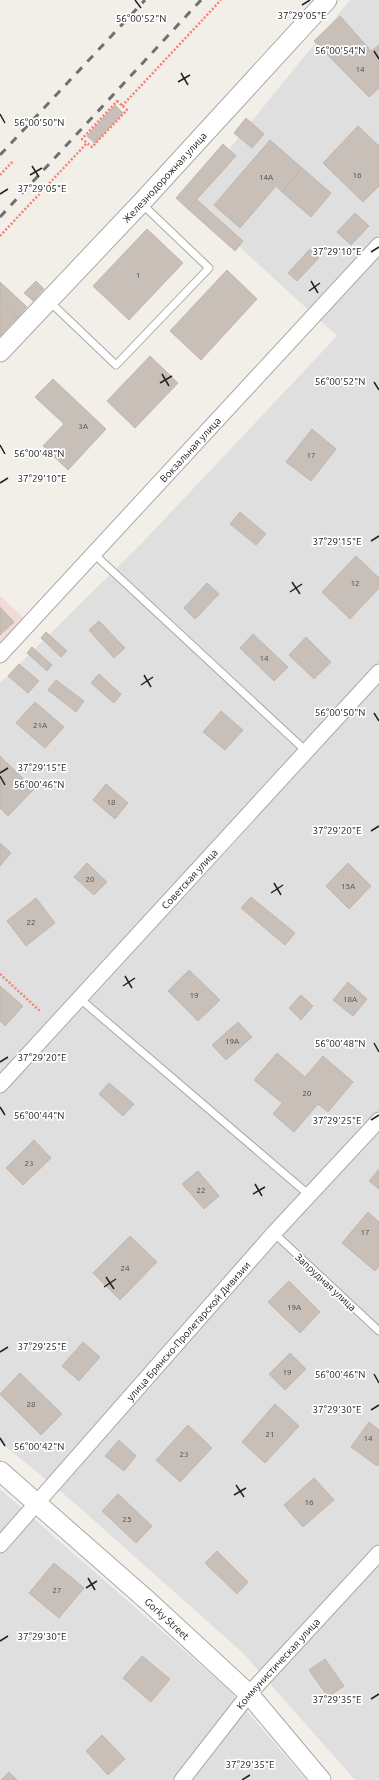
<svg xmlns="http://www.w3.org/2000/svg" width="379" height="1780" viewBox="0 0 379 1780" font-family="Ubuntu,sans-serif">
<rect width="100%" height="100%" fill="#f2efe9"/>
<g fill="#e0dfdf">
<polygon points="350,0 379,0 379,1778 376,1780 355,1780 243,1653 71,1500 0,1442 0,683 142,543 337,336 188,200"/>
<polygon points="0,1489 228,1689 306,1780 0,1780"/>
</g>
<polygon fill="#f2dad9" points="0,596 25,619 0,647"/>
<g fill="#c7bfb8" stroke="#c4b6ab">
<polygon points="340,16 371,51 379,45 379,88 369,97 314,41"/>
<polygon points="115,105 123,113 95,143 87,136"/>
<polygon points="246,118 264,134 252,148 234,133"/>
<polygon points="358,126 379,146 379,186 363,202 323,163"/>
<polygon points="270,140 302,168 282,192 276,186 240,228 214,205"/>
<polygon points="223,144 236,156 188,209 176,198"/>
<polygon points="302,168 331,193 311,217 282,192"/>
<polygon points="197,200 243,241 235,251 188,209"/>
<polygon points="355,213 369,226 351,245 337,232"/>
<polygon points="147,229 183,263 129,320 93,286"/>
<polygon points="310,249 319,258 297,281 288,273"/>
<polygon points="227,270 257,299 201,360 170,331"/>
<polygon points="36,281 44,289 33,301 24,293"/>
<polygon points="0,282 27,307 18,317 0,300"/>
<polygon points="0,300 18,317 0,336"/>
<polygon points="150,356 178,383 135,428 107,401"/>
<polygon points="53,379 106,429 68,470 43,446 64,424 35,397"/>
<polygon points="312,429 336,449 311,481 286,462"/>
<polygon points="240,512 266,534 256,545 230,524"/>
<polygon points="356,556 379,578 379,588 350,619 322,592"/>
<polygon points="207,583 219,594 195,619 184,608"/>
<polygon points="0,607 14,622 0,635"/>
<polygon points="99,621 125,648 114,658 89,630"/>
<polygon points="46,632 67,651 61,657 41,638"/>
<polygon points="253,634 288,667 274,681 240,648"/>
<polygon points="306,637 331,662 314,679 289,655"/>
<polygon points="32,647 52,665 47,671 27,653"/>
<polygon points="19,664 39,681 28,693 8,676"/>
<polygon points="99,674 121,694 114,703 91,683"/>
<polygon points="56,680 84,701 76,712 48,690"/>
<polygon points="35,702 64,727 45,748 16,723"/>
<polygon points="221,711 243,730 225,750 203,732"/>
<polygon points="0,756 34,789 8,816 0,808"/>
<polygon points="106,784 128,803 115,819 93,800"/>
<polygon points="0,843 11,853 0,866"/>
<polygon points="87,863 107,882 94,895 74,877"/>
<polygon points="348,863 371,886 349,909 326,886"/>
<polygon points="251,897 295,933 285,945 241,908"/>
<polygon points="36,898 55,923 26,946 7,921"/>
<polygon points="189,970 220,1000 198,1021 168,991"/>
<polygon points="348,982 367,999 353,1016 333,1000"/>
<polygon points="0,986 23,1006 5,1026 0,1021"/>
<polygon points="301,995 313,1006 301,1020 289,1008"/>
<polygon points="238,1022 252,1037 226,1060 212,1045"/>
<polygon points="277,1053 305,1077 323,1056 353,1082 328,1112 318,1104 294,1132 273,1114 282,1103 254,1080"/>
<polygon points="109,1083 134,1104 123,1116 99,1094"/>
<polygon points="34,1140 51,1158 23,1185 6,1168"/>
<polygon points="379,1169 379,1189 369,1181"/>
<polygon points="198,1171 219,1196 204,1209 182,1184"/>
<polygon points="368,1212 379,1222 379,1266 375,1271 342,1243"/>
<polygon points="130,1236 157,1262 120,1300 93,1273"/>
<polygon points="289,1281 320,1312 300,1333 268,1302"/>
<polygon points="83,1342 100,1357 79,1381 62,1366"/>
<polygon points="290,1353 306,1369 285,1390 269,1374"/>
<polygon points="20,1373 62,1414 41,1435 0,1394"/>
<polygon points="275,1404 299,1426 265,1463 242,1442"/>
<polygon points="369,1422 379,1430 379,1464 377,1466 351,1447"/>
<polygon points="188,1425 212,1448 180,1482 156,1460"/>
<polygon points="119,1440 136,1456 124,1471 105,1456"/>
<polygon points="314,1478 334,1500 303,1527 284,1505"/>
<polygon points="118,1494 152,1526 136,1543 102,1511"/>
<polygon points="217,1551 248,1582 237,1594 205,1563"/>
<polygon points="54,1563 84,1588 59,1618 29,1593"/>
<polygon points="142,1656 170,1679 151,1702 123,1678"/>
<polygon points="325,1659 344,1686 328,1697 309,1670"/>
<polygon points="102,1735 125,1759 108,1775 86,1751"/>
<polygon points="9,1772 17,1780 1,1780"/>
</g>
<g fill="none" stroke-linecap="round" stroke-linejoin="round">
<g stroke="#a9a9a9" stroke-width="9">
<g id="service">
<polyline points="49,301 116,365 209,268 142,204"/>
<polyline points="94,554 306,751"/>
<polyline points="79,998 308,1194"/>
<polyline points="274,1233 379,1331"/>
</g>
</g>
<g stroke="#a9a9a9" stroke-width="17">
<g id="minor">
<path id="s1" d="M0 655 379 245"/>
<path id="s2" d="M0 1085 379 672"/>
<path id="s3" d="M0 1545 274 1233 379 1120"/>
<path id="s4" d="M182 1780 249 1694 379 1553"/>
</g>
</g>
<g stroke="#a9a9a9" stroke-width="21">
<g id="tertiary">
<path id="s5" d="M0 352 141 203 327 0"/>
<path id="s6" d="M0 1471 148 1601 249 1694 321 1780"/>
</g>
</g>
<g stroke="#fa8072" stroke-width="2.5" stroke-dasharray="2 2" stroke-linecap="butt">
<polygon points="117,101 127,110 92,147 82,139"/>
<polyline points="122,106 221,0"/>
<polyline points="0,175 13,161"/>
<polyline points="0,236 87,143"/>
<polyline points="0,974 41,1012"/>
</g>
<use href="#service" stroke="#fff" stroke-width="7"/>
<use href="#minor" stroke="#fff" stroke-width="15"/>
<use href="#tertiary" stroke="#fff" stroke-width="19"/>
<g stroke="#707070" stroke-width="3" stroke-dasharray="8 8" stroke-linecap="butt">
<polyline points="0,155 145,0"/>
<polyline points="0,217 201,0"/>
</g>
</g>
<path fill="none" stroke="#222" stroke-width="1.5" d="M135 0 141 8M302 5 310 0M374 51 379 59M181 73 188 85M178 82 190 75M0 114 5 123M32 166 39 177M30 175 42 168M0 194 8 189M371 252 379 247M311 281 318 293M309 291 320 283M162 374 169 386M374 382 379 390M160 383 172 376M0 445 5 454M0 483 8 478M371 541 379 536M292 582 300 594M290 592 302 584M144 675 151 687M141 685 153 677M374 713 379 721M0 773 8 768M0 776 5 785M371 831 379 826M274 883 281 895M271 893 283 885M125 976 132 988M123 986 135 978M374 1043 379 1052M0 1062 8 1057M0 1107 5 1115M371 1120 379 1115M255 1184 262 1196M253 1194 265 1187M106 1277 114 1289M104 1287 116 1279M0 1352 8 1347M374 1374 379 1383M371 1410 379 1405M0 1438 5 1446M236 1485 244 1497M234 1495 246 1488M88 1578 95 1590M86 1588 97 1581M0 1641 8 1636M371 1699 379 1694M242 1780 250 1775"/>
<g text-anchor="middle" stroke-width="3.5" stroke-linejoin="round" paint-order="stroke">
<g font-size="8" fill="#4b4948">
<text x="360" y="72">14</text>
<text x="357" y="178">16</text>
<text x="266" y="180">14А</text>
<text x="138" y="278">1</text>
<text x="83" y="429">3А</text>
<text x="311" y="458">17</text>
<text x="355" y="586">12</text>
<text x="264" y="661">14</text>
<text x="40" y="728">21А</text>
<text x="111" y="805">18</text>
<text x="90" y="882">20</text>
<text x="348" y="889">15А</text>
<text x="31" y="925">22</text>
<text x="194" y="998">19</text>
<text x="350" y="1002">18А</text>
<text x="232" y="1044">19А</text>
<text x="307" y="1096">20</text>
<text x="29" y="1166">23</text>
<text x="201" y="1193">22</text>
<text x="365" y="1235">17</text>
<text x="125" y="1271">24</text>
<text x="294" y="1310">19А</text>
<text x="287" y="1375">19</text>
<text x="31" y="1407">28</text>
<text x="270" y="1437">21</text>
<text x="368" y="1441">14</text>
<text x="184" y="1457">23</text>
<text x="309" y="1505">16</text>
<text x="127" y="1522">25</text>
<text x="57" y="1593">27</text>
</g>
<g font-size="10" fill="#222" stroke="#fff">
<text dy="4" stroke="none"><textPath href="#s5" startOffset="240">Железнодорожная улица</textPath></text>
<text dy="4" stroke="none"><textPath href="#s1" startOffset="280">Вокзальная улица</textPath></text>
<text dy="4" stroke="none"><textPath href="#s2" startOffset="280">Советская улица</textPath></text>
<text transform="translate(326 1282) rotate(43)" y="4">Запрудная улица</text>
<text dy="4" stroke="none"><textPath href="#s3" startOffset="285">улица Брянско-Пролетарской Дивизии</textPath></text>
<text dy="4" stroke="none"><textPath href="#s6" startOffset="223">Gorky Street</textPath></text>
<text dy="4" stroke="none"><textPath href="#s4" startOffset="151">Коммунистическая улица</textPath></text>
</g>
</g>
<g font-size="10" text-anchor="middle" fill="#222" stroke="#fff" stroke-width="3.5" stroke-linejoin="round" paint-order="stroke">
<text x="302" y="19">37°29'05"E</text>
<text x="141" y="22">56°00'52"N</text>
<text x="340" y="54">56°00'54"N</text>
<text x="39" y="126">56°00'50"N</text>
<text x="42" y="192">37°29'05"E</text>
<text x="337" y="255">37°29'10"E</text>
<text x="340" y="385">56°00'52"N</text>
<text x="39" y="457">56°00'48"N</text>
<text x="42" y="482">37°29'10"E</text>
<text x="337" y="545">37°29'15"E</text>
<text x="340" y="716">56°00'50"N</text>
<text x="42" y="771">37°29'15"E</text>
<text x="39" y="788">56°00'46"N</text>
<text x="337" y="834">37°29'20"E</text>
<text x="340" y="1047">56°00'48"N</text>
<text x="42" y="1061">37°29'20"E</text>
<text x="39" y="1119">56°00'44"N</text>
<text x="337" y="1124">37°29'25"E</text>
<text x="42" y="1350">37°29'25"E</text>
<text x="340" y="1378">56°00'46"N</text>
<text x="337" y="1413">37°29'30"E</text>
<text x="39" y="1450">56°00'42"N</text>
<text x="42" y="1640">37°29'30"E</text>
<text x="337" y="1703">37°29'35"E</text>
<text x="250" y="1768">37°29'35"E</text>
</g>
</svg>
